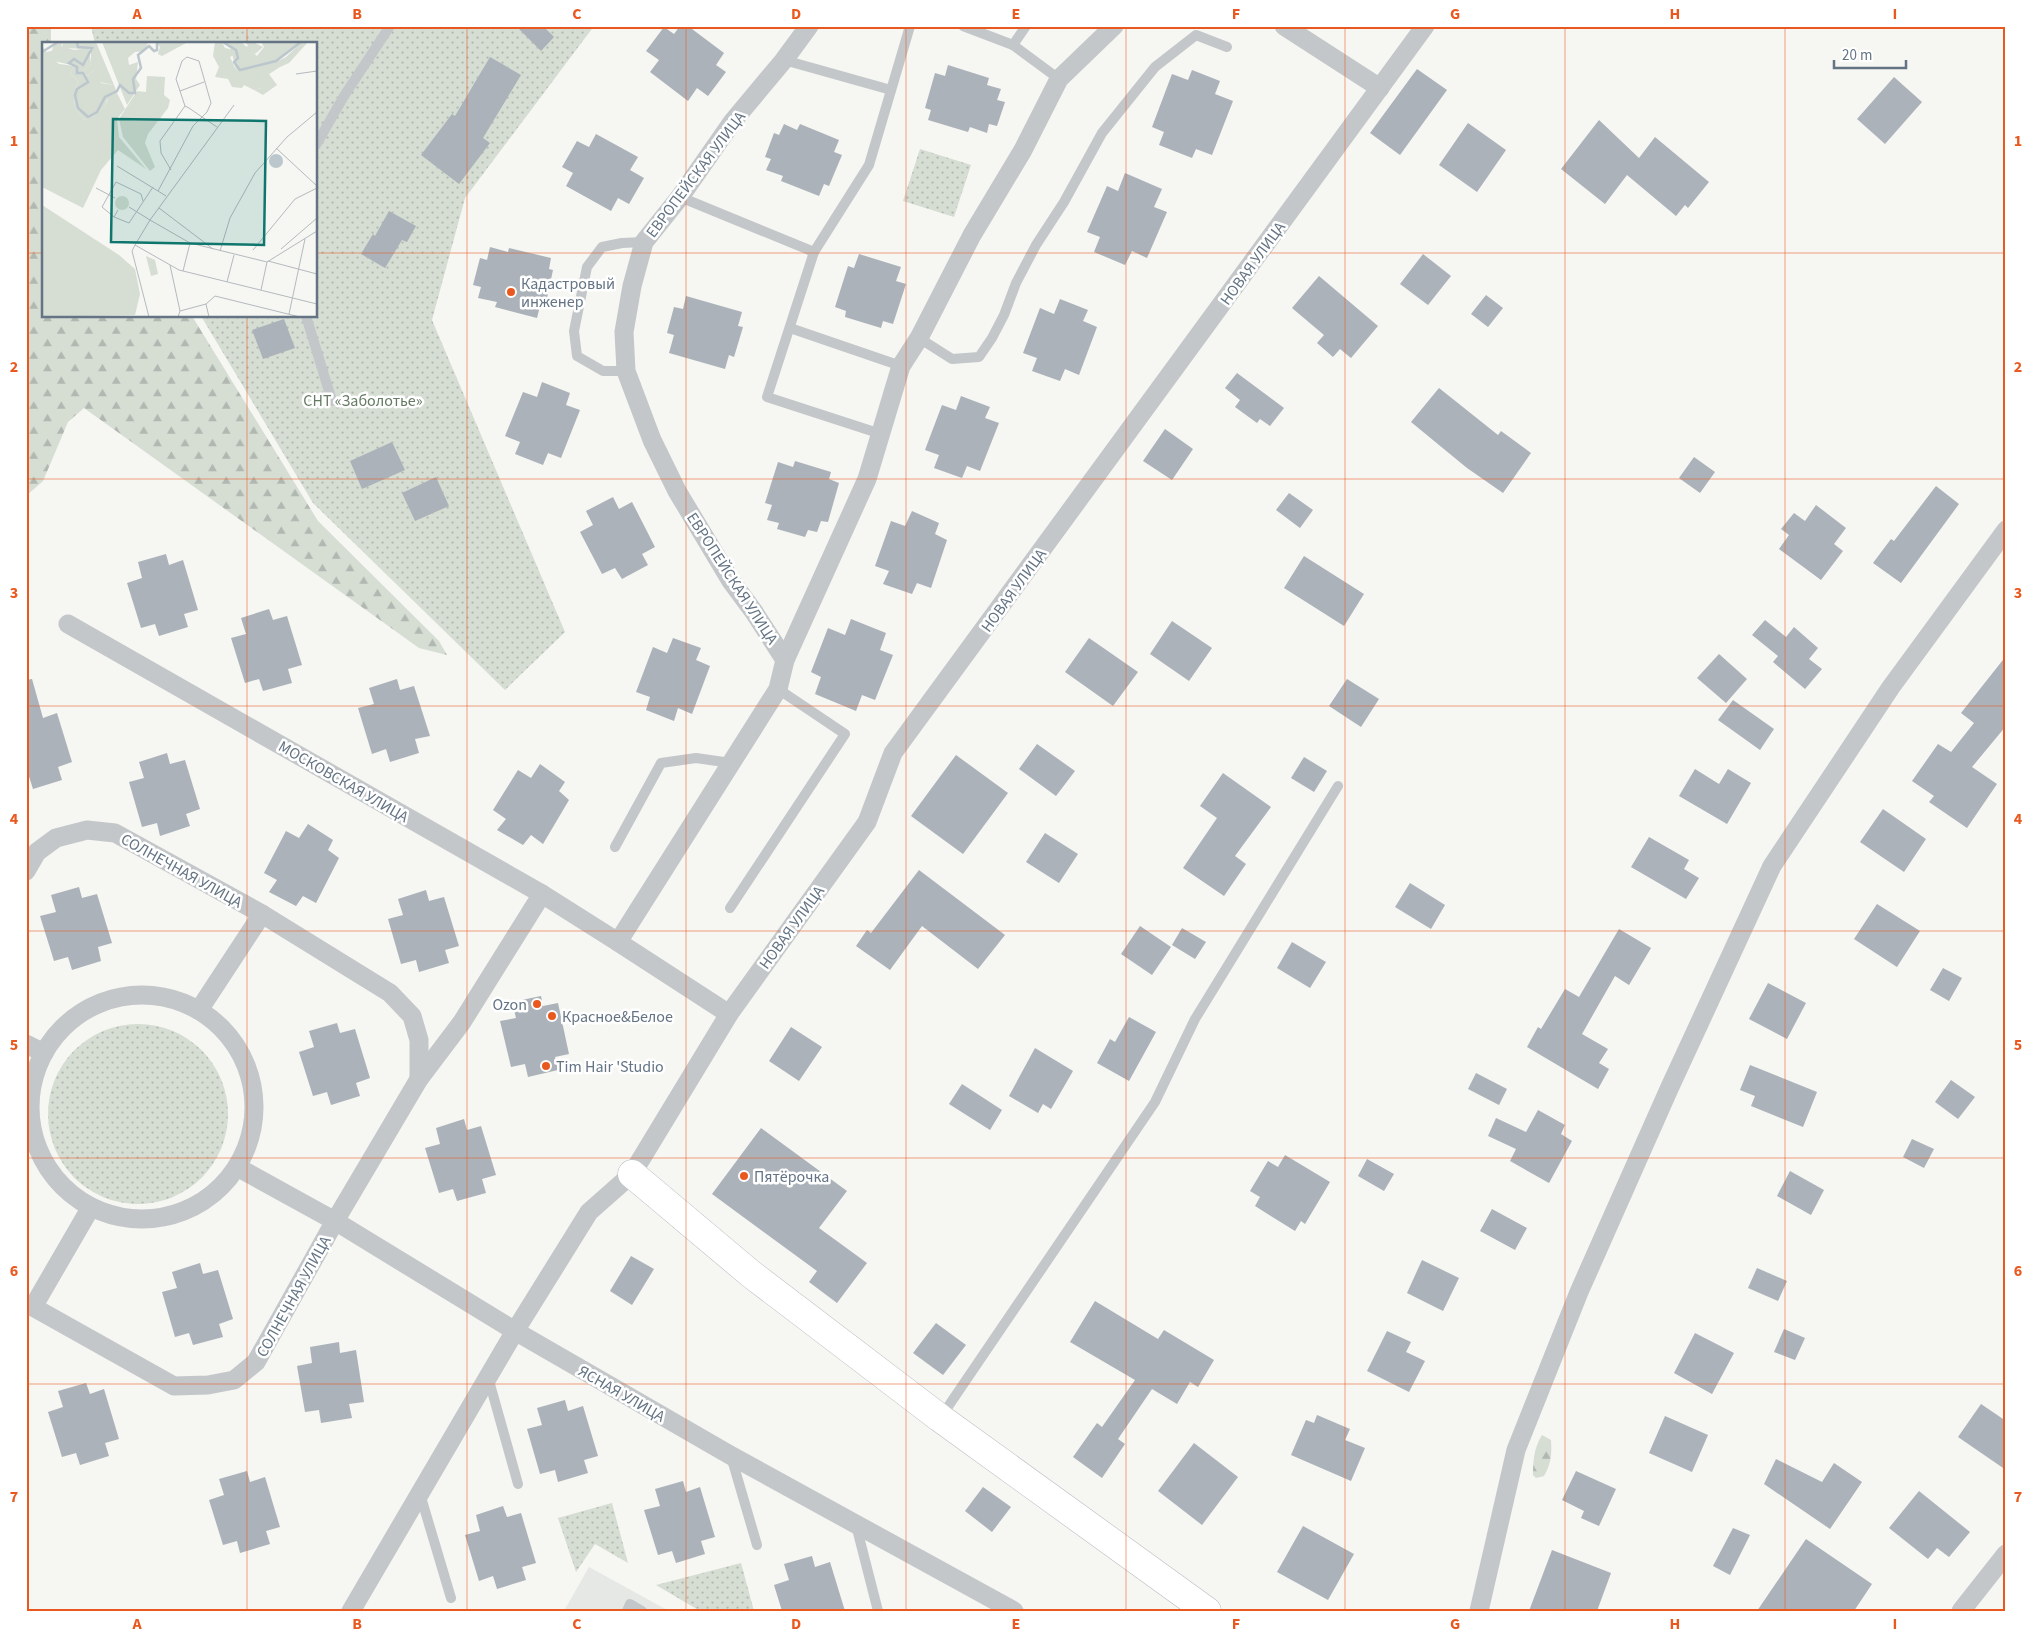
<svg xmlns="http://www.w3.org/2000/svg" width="2032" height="1637" viewBox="0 0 2032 1637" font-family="'Source Sans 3',sans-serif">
<defs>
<pattern id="forest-firs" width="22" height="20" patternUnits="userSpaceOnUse" patternTransform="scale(1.25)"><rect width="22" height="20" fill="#d6ddd3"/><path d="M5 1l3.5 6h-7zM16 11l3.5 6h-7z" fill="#b1b8b1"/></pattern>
<pattern id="park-dots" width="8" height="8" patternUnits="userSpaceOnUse" patternTransform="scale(1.25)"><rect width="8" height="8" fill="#d6ddd3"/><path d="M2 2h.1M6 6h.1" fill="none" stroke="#b1b8b1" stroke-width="1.8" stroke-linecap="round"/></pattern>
</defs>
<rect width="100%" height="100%" fill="#f6f6f2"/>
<polygon fill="#e6e8e6" points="589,1567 669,1611 564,1611"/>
<g fill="url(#forest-firs)">
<polygon points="26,26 51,26 51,44 44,44 44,316 192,316 318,521 439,641 447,655 419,648 84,408 68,422 43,481 26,496"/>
<path d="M1542 1435 1551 1440C1552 1454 1551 1464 1544 1476L1536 1478 1533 1475C1533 1460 1534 1448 1542 1435Z"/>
</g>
<g fill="url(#park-dots)">
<polygon points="91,26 594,26 465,198 432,320 565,632 505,690 313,503 201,316 316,316 316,44 95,44"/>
<polygon points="920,149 971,165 954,217 903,201"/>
<circle cx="138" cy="1114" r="90"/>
<polygon points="612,1503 628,1563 595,1544 576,1572 558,1518"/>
<polygon points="741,1563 754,1611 700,1611 656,1585"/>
</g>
<g fill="#abb2b9">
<polygon points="516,26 543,26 554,37 541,51"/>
<polygon points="680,26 688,26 724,53 716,65 726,72 708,96 697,88 688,101 650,72 659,60 646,51 664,27 674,34"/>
<polygon points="490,57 521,75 483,138 490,143 459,184 421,155 452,114 455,116"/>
<polygon points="948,65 989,78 987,85 1001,89 997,100 1005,102 997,126 989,124 987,133 970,127 968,132 928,120 931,110 925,108 935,73 945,76"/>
<polygon points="1417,69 1447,90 1400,155 1370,133"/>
<polygon points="1192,70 1220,81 1215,94 1233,101 1212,155 1196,149 1192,158 1159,145 1164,132 1152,127 1172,74 1188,80"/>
<polygon points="1894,77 1922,102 1885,144 1857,119"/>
<polygon points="1599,120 1639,158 1655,137 1709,182 1688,208 1685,205 1676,216 1627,175 1605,204 1561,169"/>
<polygon points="1468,123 1506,150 1477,192 1439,165"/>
<polygon points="784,124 797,130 800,124 839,140 834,152 842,155 829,186 824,184 819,196 781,181 783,176 766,170 771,159 765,157 774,133 779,135"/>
<polygon points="596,134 638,157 630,170 644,178 629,204 618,198 611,211 566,186 573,173 562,167 577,141 589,147"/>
<polygon points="1125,173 1162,189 1154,207 1167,212 1147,258 1132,251 1125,265 1094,252 1100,237 1087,232 1107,186 1118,191"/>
<polygon points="389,211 416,226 407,242 402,240 385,268 361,254 373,234 375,236"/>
<polygon points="490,247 508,252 509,248 551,258 549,269 553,270 545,307 540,306 537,318 495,307 497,302 478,298 481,287 473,285 480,258 487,260"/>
<polygon points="859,254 901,267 896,281 906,284 893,324 883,321 881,328 845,317 846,311 835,307 848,266 854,268"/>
<polygon points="1423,254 1451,276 1428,305 1400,284"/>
<polygon points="1319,276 1378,326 1351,358 1340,349 1333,357 1317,343 1324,335 1292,308"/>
<polygon points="1486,295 1503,308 1488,327 1471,314"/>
<polygon points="686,296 742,312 738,326 743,327 734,357 729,355 725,369 669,353 674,335 667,333 674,307 683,309"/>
<polygon points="1060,299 1088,310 1083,321 1097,327 1079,375 1065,369 1060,381 1032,371 1037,358 1023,353 1040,308 1054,314"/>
<polygon points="284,319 295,348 263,359 252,330"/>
<polygon points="1237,373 1284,408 1270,426 1260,419 1257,423 1235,407 1240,400 1225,388"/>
<polygon points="542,382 570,393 566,405 580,410 561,458 548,453 543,465 515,454 520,442 505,436 523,392 537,397"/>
<polygon points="1439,388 1498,435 1501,431 1531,453 1503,493 1467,468 1411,422"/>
<polygon points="961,396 990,407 985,418 999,423 980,471 967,466 962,478 934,468 939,455 925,450 942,405 956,410"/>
<polygon points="1165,429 1193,449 1172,480 1143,461"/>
<polygon points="392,442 405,470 362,489 350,461"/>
<polygon points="1694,457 1715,472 1700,493 1679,478"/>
<polygon points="795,461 831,472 829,479 839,483 828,522 821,521 817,532 808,530 805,537 777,529 779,523 767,520 772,505 765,503 778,462 793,467"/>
<polygon points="436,477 449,506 415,521 402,493"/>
<polygon points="1936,486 1959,504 1901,583 1873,563 1891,539 1894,541"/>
<polygon points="1289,493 1313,510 1300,528 1276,510"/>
<polygon points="613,497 619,509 632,502 655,547 642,554 648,565 622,579 615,568 602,574 580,532 593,525 586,511"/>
<polygon points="1816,505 1846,528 1834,544 1843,551 1821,580 1779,549 1789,535 1781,529 1794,513 1805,521"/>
<polygon points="912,511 939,523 935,534 947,540 931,588 917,583 912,594 883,584 889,571 875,566 891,521 905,526"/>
<polygon points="166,554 169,565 183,560 198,610 184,614 188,627 159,636 155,624 141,628 127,583 142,578 138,562"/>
<polygon points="1304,556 1364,594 1344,626 1284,588"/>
<polygon points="269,609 273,620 287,616 302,665 288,669 292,683 263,691 259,679 245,683 231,638 246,634 241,618"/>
<polygon points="851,619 886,633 880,650 893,655 875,700 862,695 856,711 815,694 821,677 811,672 828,628 845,635"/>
<polygon points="1765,620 1786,637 1794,627 1818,648 1809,659 1822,669 1805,689 1773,662 1778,656 1752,635"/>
<polygon points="1172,621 1212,648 1189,681 1150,654"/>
<polygon points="673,638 701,648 696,660 710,666 692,714 678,708 674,721 646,710 650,697 636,692 653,647 667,653"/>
<polygon points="1089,638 1138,672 1113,706 1065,672"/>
<polygon points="1719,654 1747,679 1726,703 1697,678"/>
<polygon points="2006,656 2006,726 1972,767 1997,784 1967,828 1929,802 1934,796 1912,781 1938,744 1951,752 1974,723 1961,713"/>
<polygon points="32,679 43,718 57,713 72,762 58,767 62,780 33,789 26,767 26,680"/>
<polygon points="397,679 400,690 414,686 430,736 415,739 419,753 390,762 386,749 372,754 358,708 374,704 369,688"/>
<polygon points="1347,679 1379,699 1361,727 1329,706"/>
<polygon points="1733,700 1774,729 1760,750 1718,720"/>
<polygon points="1037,744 1075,771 1056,796 1019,769"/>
<polygon points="167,753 170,764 185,760 200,809 186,814 190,826 160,836 157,823 142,827 129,782 144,778 139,762"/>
<polygon points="956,755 1008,793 963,854 911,816"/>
<polygon points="1304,757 1327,771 1314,792 1291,778"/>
<polygon points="540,764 565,782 559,791 569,800 543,844 531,835 523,845 497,830 506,819 493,810 518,770 531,778"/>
<polygon points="1695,769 1719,784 1728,769 1751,783 1727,824 1679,796"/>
<polygon points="1223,773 1271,807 1235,856 1246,864 1224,896 1183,868 1217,818 1200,806"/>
<polygon points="1883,809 1926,839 1904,872 1860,842"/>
<polygon points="308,824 333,840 328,850 339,858 316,903 303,896 296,906 269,892 277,880 264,873 286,831 299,838"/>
<polygon points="1045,833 1078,854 1059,883 1026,862"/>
<polygon points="1649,837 1689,860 1684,869 1699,878 1686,899 1631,867"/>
<polygon points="919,870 1005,935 978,969 922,926 890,970 856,946 867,930 871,933"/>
<polygon points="1410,883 1445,905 1431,929 1395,907"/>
<polygon points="79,887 82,898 97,894 112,943 98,947 101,961 72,970 68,957 54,961 40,916 56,912 51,895"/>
<polygon points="426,890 429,901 444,897 459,946 445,950 449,963 419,972 416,960 401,964 388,919 403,915 398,899"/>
<polygon points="1877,904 1920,931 1897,967 1854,939"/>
<polygon points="1140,926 1171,947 1152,975 1121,954"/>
<polygon points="1182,928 1206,942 1195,959 1172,945"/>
<polygon points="1619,929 1651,948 1629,985 1615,976 1582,1034 1608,1049 1599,1063 1609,1069 1598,1089 1527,1047 1538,1027 1541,1029 1565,989 1579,997"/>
<polygon points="1292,942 1326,962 1310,988 1277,968"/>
<polygon points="1943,968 1962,978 1949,1001 1930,990"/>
<polygon points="1768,983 1806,1003 1787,1039 1749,1019"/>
<polygon points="541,996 543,1006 558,1003 569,1054 555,1057 558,1070 528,1077 525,1064 511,1067 500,1021 516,1018 512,1002"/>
<polygon points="1129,1017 1156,1032 1129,1081 1097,1063 1110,1039 1115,1042"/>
<polygon points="337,1023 340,1033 355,1029 370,1078 356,1083 360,1096 331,1105 327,1092 313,1096 299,1052 314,1047 309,1031"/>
<polygon points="791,1027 822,1047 799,1081 769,1061"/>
<polygon points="1035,1048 1073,1071 1051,1109 1043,1104 1038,1113 1009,1096"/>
<polygon points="1750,1065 1817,1092 1803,1127 1751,1106 1755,1096 1740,1090"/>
<polygon points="1476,1073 1507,1089 1499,1105 1468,1089"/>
<polygon points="1951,1080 1975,1097 1958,1119 1935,1102"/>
<polygon points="962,1084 1002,1110 990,1130 949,1104"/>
<polygon points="1538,1110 1565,1125 1561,1134 1572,1141 1549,1183 1510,1161 1516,1149 1488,1136 1496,1118 1526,1132"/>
<polygon points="464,1119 467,1130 481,1126 496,1175 482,1179 486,1193 457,1201 453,1189 439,1193 425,1148 440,1144 436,1128"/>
<polygon points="761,1128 847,1191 819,1228 867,1263 837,1303 809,1282 817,1271 712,1194"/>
<polygon points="1912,1139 1934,1149 1924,1168 1903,1157"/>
<polygon points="1285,1155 1330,1182 1305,1224 1301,1221 1295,1231 1255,1206 1260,1197 1250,1191 1268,1161 1278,1167"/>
<polygon points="1367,1159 1394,1174 1384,1191 1358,1176"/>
<polygon points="1790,1171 1824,1190 1811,1215 1777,1196"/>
<polygon points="1492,1209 1527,1228 1515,1250 1480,1231"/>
<polygon points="631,1256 654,1269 632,1305 610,1291"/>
<polygon points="1422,1260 1459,1278 1443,1311 1407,1293"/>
<polygon points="200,1263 203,1274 218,1270 233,1319 219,1324 223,1337 193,1345 189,1333 175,1337 162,1292 177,1288 172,1272"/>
<polygon points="1757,1268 1787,1281 1778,1301 1748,1288"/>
<polygon points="1095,1301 1158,1339 1164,1330 1214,1360 1198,1387 1190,1382 1177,1404 1152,1389 1118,1439 1125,1444 1102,1478 1073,1457 1097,1423 1102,1427 1135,1380 1070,1342"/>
<polygon points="936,1323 966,1345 943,1375 913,1353"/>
<polygon points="1784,1329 1805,1338 1795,1360 1774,1352"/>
<polygon points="1387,1331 1411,1342 1406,1352 1425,1361 1409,1392 1367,1371"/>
<polygon points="1695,1333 1734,1353 1712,1394 1674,1373"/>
<polygon points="339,1342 340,1353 356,1350 364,1402 349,1404 352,1418 321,1423 319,1410 305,1412 297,1366 312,1363 310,1347"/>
<polygon points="86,1383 90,1394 104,1389 119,1439 105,1443 109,1456 80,1465 76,1453 62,1457 48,1412 63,1407 58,1391"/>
<polygon points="565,1400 568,1411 583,1406 598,1456 584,1460 588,1473 558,1482 555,1470 540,1474 527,1429 542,1425 537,1408"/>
<polygon points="1981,1404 2006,1421 2006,1470 1958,1437"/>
<polygon points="1317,1415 1350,1429 1345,1440 1365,1448 1351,1481 1291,1455 1306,1420 1314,1423"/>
<polygon points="1665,1416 1708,1435 1692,1472 1649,1453"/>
<polygon points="1194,1443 1238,1477 1202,1525 1158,1491"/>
<polygon points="1776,1459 1822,1482 1834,1463 1862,1482 1830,1529 1764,1484"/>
<polygon points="247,1471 250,1482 265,1477 280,1527 266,1531 270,1544 240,1553 237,1541 223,1545 209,1500 224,1495 219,1479"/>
<polygon points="1576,1471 1616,1489 1599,1526 1581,1518 1584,1511 1562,1500"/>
<polygon points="683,1481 686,1492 700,1487 715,1537 701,1541 705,1554 676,1563 672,1551 658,1555 644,1510 660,1506 655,1489"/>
<polygon points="983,1487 1011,1507 992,1532 965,1511"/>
<polygon points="1919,1491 1970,1532 1949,1557 1937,1548 1928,1559 1889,1528"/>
<polygon points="503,1506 507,1517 521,1513 536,1563 522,1567 526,1580 497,1589 493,1576 479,1581 465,1535 480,1531 476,1515"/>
<polygon points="1303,1526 1354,1554 1328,1600 1277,1572"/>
<polygon points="1733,1528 1750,1535 1730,1575 1713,1566"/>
<polygon points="1806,1539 1872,1584 1854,1611 1757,1611"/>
<polygon points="1552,1550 1611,1573 1597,1611 1529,1611"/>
<polygon points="812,1556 815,1567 830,1562 845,1611 782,1611 774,1585 789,1580 784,1564"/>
</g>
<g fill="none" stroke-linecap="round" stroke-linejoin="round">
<g stroke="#b5babf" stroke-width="29">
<polyline id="secondary" points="632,1174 751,1274 940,1418 1207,1611"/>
</g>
<g stroke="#c3c7ca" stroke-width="10">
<polyline points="963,26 1013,45 1059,79"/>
<polyline points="1013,45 1026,26"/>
<polyline points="784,60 891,90"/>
<polyline points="316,145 344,96 390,26"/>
<polyline points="680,197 814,252"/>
<polyline points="306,316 332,401"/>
<polyline points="790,328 901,366"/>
<polyline points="919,338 952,359 979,357 992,338 1004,315 1016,283 1036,245 1064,202 1102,133 1155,67 1196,35 1227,47"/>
<polyline points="626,371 603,371 577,356 574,331 587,267 602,247 622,243 644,242"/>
<polyline points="881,434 767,397 814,252 869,165 910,26"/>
<polyline points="615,847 661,763 696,758 731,763"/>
<polyline points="730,908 845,734 778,689"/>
<polyline points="488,1377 518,1484"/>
<polyline points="941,1417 1155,1102 1195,1019 1338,786"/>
<polyline points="731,1456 757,1545"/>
<polyline points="420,1494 451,1598"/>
<polyline points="856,1525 878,1611"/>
<polyline points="627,1611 630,1604 642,1611"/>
</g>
<g stroke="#c3c7ca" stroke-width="19">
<polyline points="1284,26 1380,88"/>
<polyline points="68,624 542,894 618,942"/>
<polyline points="785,660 754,612 731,581 677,491 652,440 626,371 624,332 632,286 644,242 680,197 733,121 784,60 809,26"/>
<polyline points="26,871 37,852 56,838 87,830 115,833 262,914 390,993 412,1016 419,1040 419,1079"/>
<circle cx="142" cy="1107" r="112"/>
<polyline points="199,1010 262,914"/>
<polyline points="729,1014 618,942 778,689 785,660 867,479 901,366 919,338 972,235 1023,150 1059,79 1114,26"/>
<polyline points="26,1044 44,1053"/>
<polyline points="237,1167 335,1221 515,1331 589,1212 632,1174 729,1014 867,822 893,753 1425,26"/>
<polyline points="91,1207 33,1307 174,1386 208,1385 234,1380 256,1362 335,1221 419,1079 462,1022 542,894"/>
<polyline points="351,1611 515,1331 730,1455 1014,1611"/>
<polyline points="1479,1611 1516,1450 1579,1292 1669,1089 1772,866 1891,687 2006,530"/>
<polyline points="1961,1611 2006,1554"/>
</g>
<use href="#secondary" stroke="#fff" stroke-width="28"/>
</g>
<path fill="none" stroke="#e9591f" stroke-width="1" stroke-opacity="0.55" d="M247 26V44M467 26V1611M686 26V1611M906 26V1611M1126 26V1611M1345 26V1611M1565 26V1611M1785 26V1611M26 253H44M316 253H2006M247 316V1611M26 479H2006M26 706H2006M26 931H2006M26 1158H2006M26 1384H2006"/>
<g fill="#e9591f" stroke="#fff" stroke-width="2">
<circle cx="511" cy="292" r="5"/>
<circle cx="537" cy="1004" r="5"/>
<circle cx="552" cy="1016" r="5"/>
<circle cx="546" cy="1066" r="5"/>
<circle cx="744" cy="1176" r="5"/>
</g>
<g text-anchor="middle" stroke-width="5" stroke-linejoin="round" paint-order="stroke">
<g font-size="16" fill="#647484" stroke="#fff">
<text transform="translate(695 174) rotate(-53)" y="6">ЕВРОПЕЙСКАЯ УЛИЦА</text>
<text transform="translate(1252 263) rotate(-54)" y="6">НОВАЯ УЛИЦА</text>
<text transform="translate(733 578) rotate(57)" y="6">ЕВРОПЕЙСКАЯ УЛИЦА</text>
<text transform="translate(1013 590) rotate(-54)" y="6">НОВАЯ УЛИЦА</text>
<text transform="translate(344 781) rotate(30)" y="6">МОСКОВСКАЯ УЛИЦА</text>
<text transform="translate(182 870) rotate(29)" y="6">СОЛНЕЧНАЯ УЛИЦА</text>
<text transform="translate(791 927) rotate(-54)" y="6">НОВАЯ УЛИЦА</text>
<text transform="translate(293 1296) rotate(-61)" y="6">СОЛНЕЧНАЯ УЛИЦА</text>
<text transform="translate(622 1393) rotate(30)" y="6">ЯСНАЯ УЛИЦА</text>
</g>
<g font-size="16" fill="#647484" stroke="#fff" text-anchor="start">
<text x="521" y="289">Кадастровый<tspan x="521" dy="18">инженер</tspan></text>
<text x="527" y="1010" text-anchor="end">Ozon</text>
<text x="562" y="1022">Красное&amp;Белое</text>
<text x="556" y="1072">Tim Hair 'Studio</text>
<text x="754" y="1182">Пятёрочка</text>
</g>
<g font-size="16" fill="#667b63" stroke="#fff">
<text x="363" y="406">СНТ «Заболотье»</text>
</g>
</g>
<g transform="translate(42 42)">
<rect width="275" height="275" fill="#f6f6f2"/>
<path d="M12 0H21L19 4 32 8 47 6 49 22 40 30 46 34 52 28 59 41 72 43 75 51 65 58 63 64 52 74 42 78 33 65 32 54 36 39 28 31 33 24 0 16V3L4 10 10 9ZM180 0H199L215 14 222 5 219 0H260L235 19 238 25 227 32 235 43 221 53 212 48 220 46 209 28H194L189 7Z" fill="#d6ddd3"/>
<path d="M21 0H54L72 43 53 39 52 28 46 34 40 30 49 22V7L20 6ZM60 0H106L103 9 93 10 86 16 87 23 96 20 94 37 98 43 85 63ZM113 0H112H146L120 14 116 12 118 5ZM173 0H180L183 6 192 8 194 12 188 15 194 28H209L221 39 220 46 212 48 202 43 200 46 190 45 186 37 173 35 177 25 171 14ZM260 0H266L247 21 238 25 232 21 244 15ZM0 15 12 17 17 22 33 24 28 31 36 39 32 55 33 65 42 78 52 74 63 64 67 55 75 51 83 67 75 77 77 95 104 127 76 108 59 128 41 166 0 145ZM0 163 77 213 93 227 98 252 93 273 0 275Z" fill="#d6ddd3"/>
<path d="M202 0H211L221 5 213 12 204 6 206 3ZM105 34 123 35 122 53 128 58 126 66 106 92 103 101 113 125 108 129 81 95 77 77 95 49 104 50ZM73 161a7 7 0 1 1 14 0a7 7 0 1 1-14 0ZM104 214 113 218 116 232 109 234Z" fill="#d6ddd3"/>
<path d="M227 119a7 7 0 1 1 14 0a7 7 0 1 1-14 0Z" fill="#bcc7cd"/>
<path fill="none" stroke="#bcc7cd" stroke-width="2.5" d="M35 0 36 5 50 6 41 23 32 17 27 21 35 25V31H41L46 40 35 47 33 53 36 66 46 75 55 70 63 55 75 49 78 43 87 51H93L91 37 99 26 96 13 107 4 112 9 115 8V0M181 0 194 8 196 16 192 20 198 28 234 19 259 0M0 10 16 0"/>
<path fill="none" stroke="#b3babf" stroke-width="1" d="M254 32 275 29M138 49 162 40M234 106 275 144M75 124 116 149M129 128 119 111 118 99 143 64M54 146 73 156M124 154 116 149 151 84 165 70 169 61 157 19 145 15 140 19 134 37 143 64 147 66 160 75 175 85M87 165 108 178 192 63M117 166 171 207M76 168 72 175 87 181 111 145M72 175 60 165 74 140 99 152 101 159M148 201 108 178 93 203 137 228 275 262M93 203 90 209 107 275M239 207 275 176M211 208 253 157 275 146M178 209 188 176 213 131 245 95 275 70M226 219 275 232M128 223 138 269 136 275M141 229 148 201 225 220 275 189M185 240 192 213M219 248 225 220M138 269 164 262M247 272 263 197M167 275 164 262 173 254 258 275"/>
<path fill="#0f766e" fill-opacity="0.15" stroke="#0f766e" stroke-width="2.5" d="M71 77 224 79 222 203 69 200Z"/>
<rect width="275" height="275" fill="none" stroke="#647484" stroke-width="2.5"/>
</g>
<rect width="2032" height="1637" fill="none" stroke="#ffffff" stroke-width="55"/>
<path d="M1834 60v8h72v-8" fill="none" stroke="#647484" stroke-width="2.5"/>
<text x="1842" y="60" font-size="15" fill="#647484" stroke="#ffffff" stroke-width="4" paint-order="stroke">20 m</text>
<rect x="28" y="28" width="1976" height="1582" fill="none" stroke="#e9591f" stroke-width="2"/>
<g font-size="16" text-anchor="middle" font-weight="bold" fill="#e9591f">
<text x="137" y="19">A</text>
<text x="357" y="19">B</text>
<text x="577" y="19">C</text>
<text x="796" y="19">D</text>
<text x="1016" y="19">E</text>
<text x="1236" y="19">F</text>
<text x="1455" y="19">G</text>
<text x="1675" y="19">H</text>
<text x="1895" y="19">I</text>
<text x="14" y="146">1</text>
<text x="2018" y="146">1</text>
<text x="14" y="372">2</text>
<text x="2018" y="372">2</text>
<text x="14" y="598">3</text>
<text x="2018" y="598">3</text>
<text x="14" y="824">4</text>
<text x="2018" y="824">4</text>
<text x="14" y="1050">5</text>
<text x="2018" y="1050">5</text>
<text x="14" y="1276">6</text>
<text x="2018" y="1276">6</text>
<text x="14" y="1502">7</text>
<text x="2018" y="1502">7</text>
<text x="137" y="1629">A</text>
<text x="357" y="1629">B</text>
<text x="577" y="1629">C</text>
<text x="796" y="1629">D</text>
<text x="1016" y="1629">E</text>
<text x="1236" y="1629">F</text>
<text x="1455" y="1629">G</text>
<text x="1675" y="1629">H</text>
<text x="1895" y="1629">I</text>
</g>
</svg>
